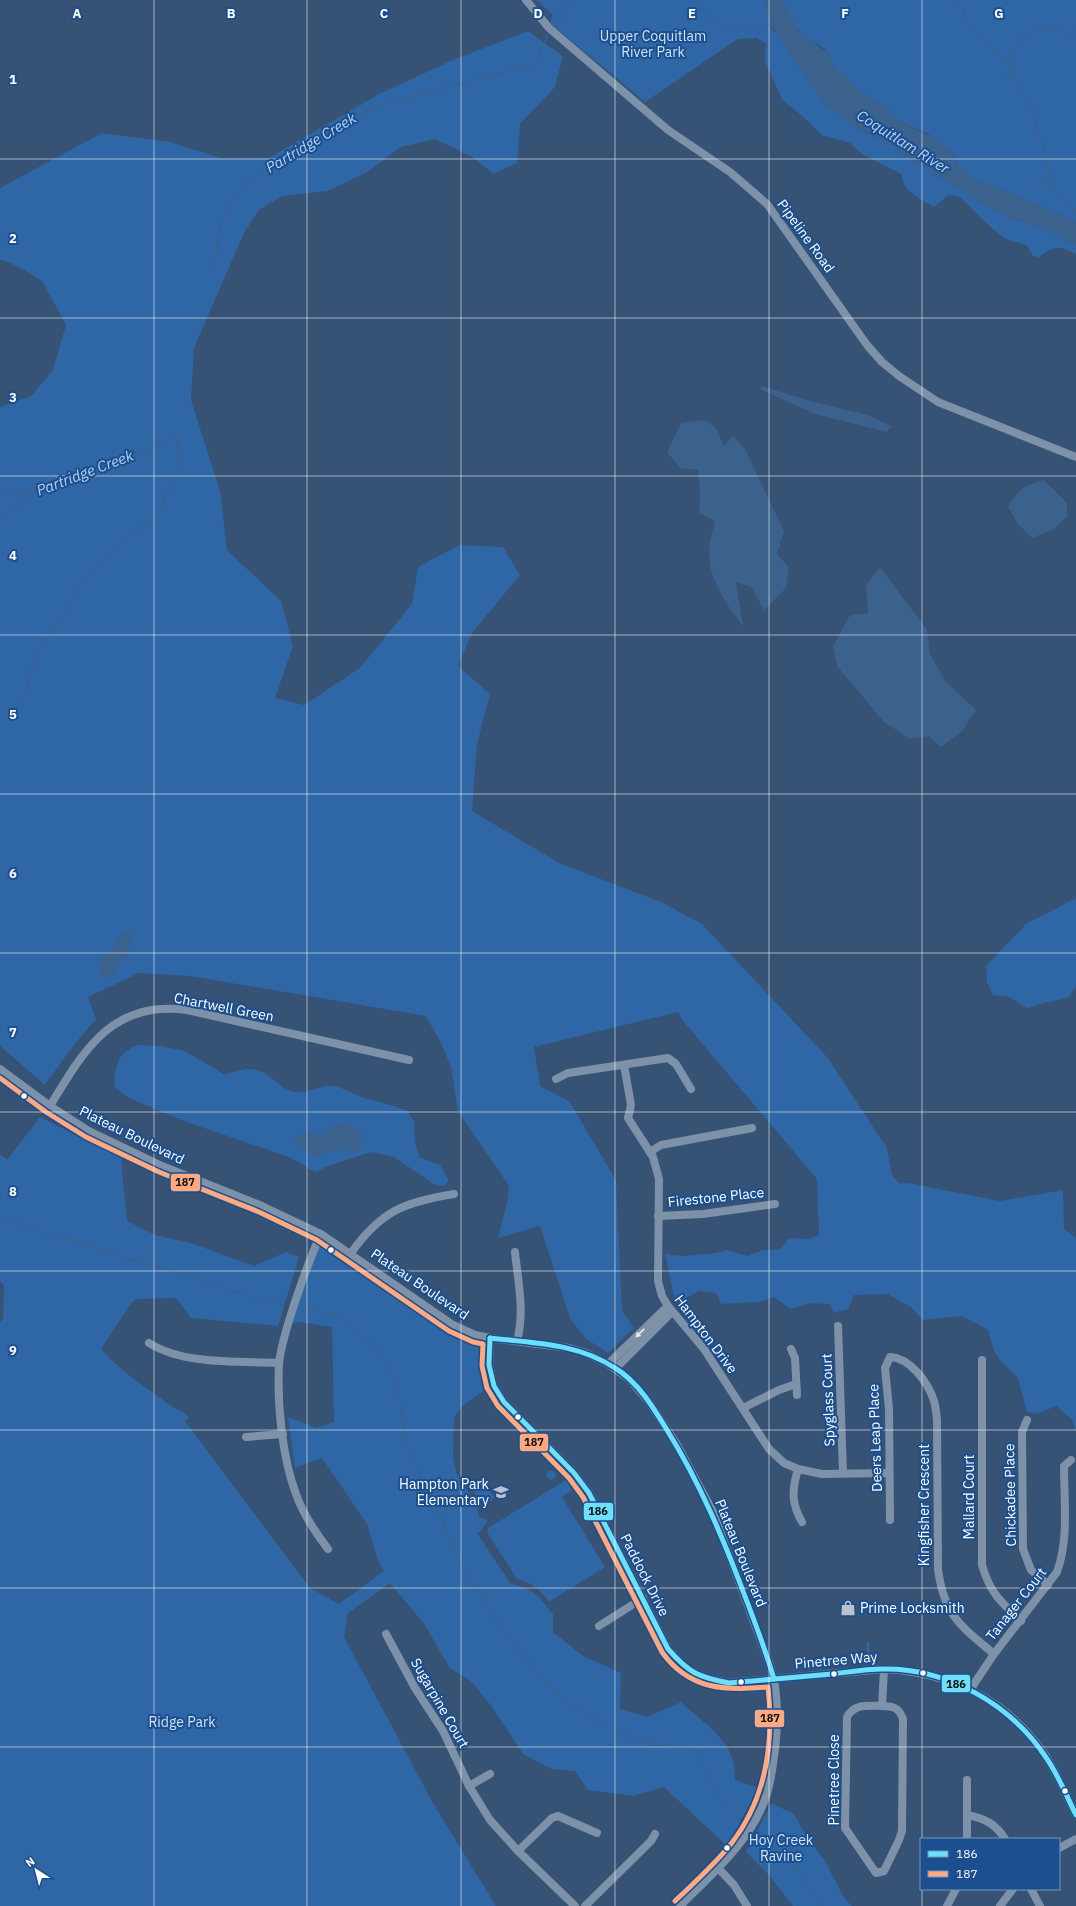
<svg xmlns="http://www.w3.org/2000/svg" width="1076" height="1906" viewBox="0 0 1076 1906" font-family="'IBM Plex Sans',sans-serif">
<rect width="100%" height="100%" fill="#365274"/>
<g fill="#2f66a5">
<path d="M536 0H765L772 22V30L776 32 825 104 854 126 882 140 888 144 895 146C904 157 917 163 930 168L933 174 966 192 976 201 1011 218 1025 222 1051 232 1076 245V255C1060 244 1053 246 1038 258L1033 256C1025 237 1018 246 1006 239 989 228 975 211 960 197L949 195 934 207C918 198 905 193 901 174L862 154 850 143 822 135 800 114 783 101 765 62 766 44 757 38 738 39 645 102 550 23 553 15Z"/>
<path d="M782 0H1076V222L998 188 976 182 959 168 951 151 928 134 895 119 888 110 870 96 861 93 846 77 839 73 831 62C832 48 814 44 805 37 794 28 788 12 782 0Z"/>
<polygon points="528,31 563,56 555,87 520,124 517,163 494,174 470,156 435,139 401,147 366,173 327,191 282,196 259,210 244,233 194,348 191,400 220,491 227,550 281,601 293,646 275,698 304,705 360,668 412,604 418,567 459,545 503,547 520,575 472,633 458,666 490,694 477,744 472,811 559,863 661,902 702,924 827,1057 887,1148 892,1176 899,1183 908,1183 1000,1201 1063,1190 1064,1229 1076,1238 1076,1433 1073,1421 1057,1406 1035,1414 1027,1412 1018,1378 999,1359 993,1348 988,1330 962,1316 923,1320 911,1307 888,1294 854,1295 848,1309 834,1313 829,1304 812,1303 790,1309 774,1297 760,1302 721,1304 716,1293 699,1291 677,1303 674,1296 665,1254 684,1256 716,1253 727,1250 747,1256 763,1250 781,1249 789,1238 808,1239 819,1235 817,1179 684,1022 678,1012 534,1047 540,1086 569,1101 616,1180 622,1311 634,1328 608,1353 585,1338 570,1318 540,1226 498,1238 507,1202 509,1186 458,1111 451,1067 441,1043 426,1016 190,976 139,973 88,997 96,1019 73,1046 45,1085 0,1046 0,407 31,396 53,370 66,325 42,281 17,266 0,259 0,188 102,133 170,142 221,158 269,158 379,94 455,59"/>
<polygon points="1076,898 1076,986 1068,998 1044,1003 1027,1008 1009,997 993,995 987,982 986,966 1026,924"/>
<path d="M138 1045 161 1046 185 1051 225 1075C243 1068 256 1065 273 1079 280 1085 287 1091 297 1092 307 1093 319 1086 330 1086 342 1086 352 1094 364 1098 379 1102 393 1105 408 1111L414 1122 415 1141 419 1157 440 1165 449 1180 444 1186 435 1185 394 1157 371 1152 328 1166 315 1172 289 1157 184 1121 129 1098 114 1087C116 1064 116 1054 138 1045Z"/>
<path d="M40 1117 121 1158 127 1221 155 1235 191 1243 254 1266 286 1252 299 1257 278 1326 191 1318 176 1298 136 1299 129 1306 101 1349C121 1372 147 1388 171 1406 177 1410 186 1411 189 1418L185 1421 310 1588 339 1604 384 1571 378 1561 367 1524 322 1458 295 1468 288 1417 317 1428 334 1422 332 1327 300 1322 290 1324 319 1244 427 1319 458 1337 480 1345 481 1368 487 1388 460 1408 454 1418 453 1456 456 1472 477 1507 479 1517 488 1520 480 1532 477 1533 510 1583 526 1588 540 1598 553 1614V1632L583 1656 621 1673 620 1709 647 1717 681 1702C698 1718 728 1738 733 1761 735 1767 735 1774 735 1780L758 1788 727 1846 664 1787 633 1796 588 1790 575 1771 551 1769 523 1754 492 1707 472 1682 450 1668 424 1624 390 1583 348 1613 344 1637 433 1803 496 1906H0V1322L3 1319 4 1285 0 1282V1154L7 1160Z"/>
<circle cx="551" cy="1475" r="4.5"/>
<path d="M566 1480 572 1490 562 1497 605 1567 549 1602C540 1589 532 1583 517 1579L487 1532 488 1528Z"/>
<polygon points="480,1481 495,1497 486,1505 471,1489"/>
<polygon points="869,1642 871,1660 868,1662 866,1643"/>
<polygon points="772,1803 795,1815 806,1836 825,1861 844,1898 852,1906 793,1906 769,1875 746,1852"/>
</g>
<g fill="#3b618d">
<path d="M764 0H782L799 32 831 55V62L839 73 846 77 861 93 870 96 888 110 895 119 938 140 951 151 959 168 976 182 998 188 1076 222V245L1051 232 1025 222 1011 218 976 201 966 192 932 174 930 168C917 163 904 157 895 146L888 144 882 140 854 126 825 104 771 25Z"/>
<polygon points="761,386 814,402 868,415 891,426 887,432 815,414 760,389"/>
<path d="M704 420 715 427 724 446 733 436 745 449 784 531 777 554 789 567 786 588 764 610 751 587 736 582 743 626C727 605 708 579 709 551 709 541 713 530 715 521L699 513 700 496 698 470 680 468 667 452 681 423Z"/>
<path d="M1044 480 1067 503V516L1054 529 1032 538 1018 524 1008 507C1019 489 1024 485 1044 480Z"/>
<polygon points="880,567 927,630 930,654 946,682 976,710 963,730 941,747 929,736 910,739 884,722 837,666 833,646 850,615 868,613 866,585"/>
<polygon points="122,932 130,932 133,935 128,947 130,954 116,966 114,976 102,978 98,962 105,953 114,949 117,939"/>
<path d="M345 1122 351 1129 361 1128C362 1135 360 1140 362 1147L356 1150 352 1156 348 1150C322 1148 317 1167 294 1141L295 1136 305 1134 307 1131 320 1136 337 1124Z"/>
</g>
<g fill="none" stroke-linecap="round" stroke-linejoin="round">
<g stroke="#3b618d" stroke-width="1.5">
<path d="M693 0C700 10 710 18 720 27 737 20 756 30 774 25"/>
<polyline points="955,0 963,8 968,25 978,37 997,52 1014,69 1018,91 1033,108 1037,131 1045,151 1052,187 1071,206 1076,214"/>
<polyline points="555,28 562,19 570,0"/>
<path d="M1009 64C1014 55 1015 45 1019 38 1026 26 1063 34 1076 32"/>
<polyline points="1003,74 1008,73 1014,74"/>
<polyline points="1036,174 1051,186"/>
<polyline points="214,274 218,234 230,204 244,184 270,169 326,131 380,105 535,64 548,34"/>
<polyline points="0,488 30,493"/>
<polyline points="0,520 39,488 177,438 179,467 160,510 83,578 63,617 37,651 22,701"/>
<polyline points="0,1217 60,1238 79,1242 121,1257 182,1273 221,1288 282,1305"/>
<polyline points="301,1309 330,1313 350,1325 371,1343 383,1358 394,1378 399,1395 404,1432 408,1451 441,1518 455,1553 501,1629 544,1680 571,1705 611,1730 647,1743 692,1748 697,1752 723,1803 730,1809"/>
<polyline points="777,1839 821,1906"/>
</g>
<g stroke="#7d92a8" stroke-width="8">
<polyline points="526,0 549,28 668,130 730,172 767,204 867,345 882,362 899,376 938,402 1076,457"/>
<polyline points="624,1065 631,1105 628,1118 653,1157 659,1179 658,1281 662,1296 668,1306 704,1349 769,1449 784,1463 798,1469 822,1474 889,1473"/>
<path d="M0 1069 50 1106 89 1131 162 1166 262 1206 321 1234 453 1325 475 1335 490 1338 569 1348 586 1353 608 1364 629 1379 649 1402 676 1443 713 1512 770 1665C778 1689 778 1716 776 1740 774 1758 772 1777 767 1794 752 1840 713 1873 680 1906"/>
<polyline points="556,1079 568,1073 668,1058 676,1064 691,1089"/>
<path d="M50 1106C84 1050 112 1000 187 1010L409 1060"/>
<polyline points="650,1152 661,1145 752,1128"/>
<polyline points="658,1216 703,1214 775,1204"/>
<path d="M321 1234C310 1257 302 1281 294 1305 288 1324 281 1344 279 1364 277 1403 282 1457 296 1494 303 1514 315 1532 328 1549"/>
<path d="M515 1252C518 1282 525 1311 517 1341"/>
<path d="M351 1253C381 1211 404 1202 454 1194"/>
<polyline points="838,1326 843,1473"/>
<path d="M490 1338 489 1365 494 1386 504 1402 574 1473 589 1493 668 1649 684 1667 704 1678 729 1683 884 1669C949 1672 1007 1699 1045 1755 1057 1773 1066 1795 1076 1815"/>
<path d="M149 1343C183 1365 239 1361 279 1363"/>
<polyline points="791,1349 795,1358 797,1395"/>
<path d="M982 1360V1565C990 1593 1001 1602 1021 1621"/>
<polyline points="608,1364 668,1306"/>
<polyline points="615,1369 672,1312"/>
<polyline points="743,1408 779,1390 796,1384"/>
<polyline points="1027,1420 1022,1432 1023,1549 1031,1570 1048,1585"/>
<polyline points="246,1437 283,1434"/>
<path d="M798 1469C792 1489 791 1503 802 1522"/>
<path d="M890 1520 889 1409 885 1368 890 1357C910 1358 928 1382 934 1401 936 1407 936 1413 937 1420L938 1570C945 1617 960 1625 994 1654"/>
<polyline points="599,1626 643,1598"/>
<polyline points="386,1634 415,1688 443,1731 469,1786 490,1820 518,1851 575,1906"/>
<path d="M970 1690 994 1654 1057 1572C1069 1539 1064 1501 1064 1466L1071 1460"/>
<path d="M882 1706C894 1706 899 1708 903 1719L902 1831 899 1840 884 1871 876 1873 845 1828 847 1717C854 1703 869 1706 882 1706Z"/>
<polyline points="882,1706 884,1669"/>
<polyline points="469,1786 490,1774"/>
<path d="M967 1815C984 1818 996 1824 1005 1839"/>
<polyline points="967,1839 967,1780"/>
<polyline points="1059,1848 1076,1839"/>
<polyline points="518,1851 552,1818 558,1816 597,1833"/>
<polyline points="718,1868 734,1885 747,1906"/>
<polyline points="1031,1889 1040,1906"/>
<polyline points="585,1906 651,1841 655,1834"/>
<polyline points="947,1906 956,1889"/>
<polyline points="1000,1906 1013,1889"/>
</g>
<g stroke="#1b4f8f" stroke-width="8">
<g id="bus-1">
<path d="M490 1338 489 1365 494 1386 504 1402 574 1473 589 1493 668 1649C689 1673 698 1677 729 1683 763 1680 798 1677 832 1674 849 1672 866 1669 883 1669 947 1668 1010 1704 1045 1756 1058 1774 1066 1795 1076 1815"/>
<path d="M490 1338C533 1343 577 1343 615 1368 638 1382 653 1407 667 1430 700 1483 724 1540 746 1599 756 1625 766 1652 774 1679"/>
</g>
</g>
<g stroke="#1b4f8f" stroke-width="8">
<path id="bus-2" d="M0 1078 46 1112 86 1137 159 1172 259 1212 317 1240 449 1331 473 1342 483 1344 482 1366 487 1388 498 1406 569 1478 583 1497 662 1652C689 1690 725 1691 768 1687 774 1742 766 1799 731 1844 714 1865 694 1883 675 1901"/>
</g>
<use href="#bus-1" stroke="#6ddff8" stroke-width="5"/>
<use href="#bus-2" stroke="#ffa980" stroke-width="5"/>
</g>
<defs><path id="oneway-solid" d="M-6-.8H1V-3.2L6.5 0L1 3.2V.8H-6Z"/></defs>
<use fill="#e5e9ee" href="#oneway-solid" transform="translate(640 1333) rotate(136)"/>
<path fill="none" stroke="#fff" stroke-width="1" stroke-opacity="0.55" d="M154 0V1906M307 0V1906M461 0V1906M615 0V1906M769 0V1906M922 0V1839M0 159H1076M0 318H1076M0 476H1076M0 635H1076M0 794H1076M0 953H1076M0 1112H1076M0 1271H1076M0 1430H1076M0 1588H1076M0 1747H1076M922 1889V1906"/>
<defs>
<g id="school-bare" transform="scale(1.2)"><path d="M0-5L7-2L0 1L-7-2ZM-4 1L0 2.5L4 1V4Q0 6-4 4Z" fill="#b9c2ce" stroke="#1b4f8f" stroke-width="2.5" paint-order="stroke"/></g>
<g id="shop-bare" transform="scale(1.2)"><path d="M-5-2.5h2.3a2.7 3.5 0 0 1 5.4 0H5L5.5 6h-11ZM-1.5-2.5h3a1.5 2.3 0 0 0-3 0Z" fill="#b9c2ce" stroke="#1b4f8f" stroke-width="2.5" paint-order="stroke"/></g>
</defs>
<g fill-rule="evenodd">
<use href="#school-bare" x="501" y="1492"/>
<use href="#shop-bare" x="848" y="1608"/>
</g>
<g fill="#fff" stroke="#1b4f8f" stroke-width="1.5">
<circle cx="24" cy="1096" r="3.5"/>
<circle cx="331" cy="1250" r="3.5"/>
<circle cx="518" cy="1417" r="3.5"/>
<circle cx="923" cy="1673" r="3.5"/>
<circle cx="834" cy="1674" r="3.5"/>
<circle cx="741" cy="1682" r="3.5"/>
<circle cx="1065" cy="1791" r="3.5"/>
<circle cx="727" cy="1848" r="3.5"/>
</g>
<g text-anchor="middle" stroke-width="4" stroke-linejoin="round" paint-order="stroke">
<g font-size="14" fill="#cfe3fa" stroke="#1b4f8f">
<text x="653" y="41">Upper Coquitlam<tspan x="653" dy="16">River Park</tspan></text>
<text x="182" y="1727">Ridge Park</text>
<text x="781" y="1845">Hoy Creek<tspan x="781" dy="16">Ravine</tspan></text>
</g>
<g font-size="14" fill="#fff" stroke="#1b4f8f">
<text transform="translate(806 236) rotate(54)" y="5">Pipeline Road</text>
<text transform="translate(224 1007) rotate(11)" y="5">Chartwell Green</text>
<text transform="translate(132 1135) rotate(26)" y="5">Plateau Boulevard</text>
<text transform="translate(716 1197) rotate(-6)" y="5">Firestone Place</text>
<text transform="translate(420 1284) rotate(34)" y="5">Plateau Boulevard</text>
<text transform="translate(706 1334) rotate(53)" y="5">Hampton Drive</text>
<text transform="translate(828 1400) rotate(-92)" y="5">Spyglass Court</text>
<text transform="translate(875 1438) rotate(-92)" y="5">Deers Leap Place</text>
<text transform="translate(1010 1495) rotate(-91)" y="5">Chickadee Place</text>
<text transform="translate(969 1497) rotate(-90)" y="5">Mallard Court</text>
<text transform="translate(924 1505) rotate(-90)" y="5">Kingfisher Crescent</text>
<text transform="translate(741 1553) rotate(68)" y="5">Plateau Boulevard</text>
<text transform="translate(645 1575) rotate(63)" y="5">Paddock Drive</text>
<text transform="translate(1016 1604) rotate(-52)" y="5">Tanager Court</text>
<text transform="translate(836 1660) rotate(-5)" y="5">Pinetree Way</text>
<text transform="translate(440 1703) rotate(60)" y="5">Sugarpine Court</text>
<text transform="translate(834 1780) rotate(-90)" y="5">Pinetree Close</text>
</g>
<g font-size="14" fill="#fff" stroke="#1b4f8f" text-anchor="end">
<text x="489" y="1489">Hampton Park<tspan x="489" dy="16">Elementary</tspan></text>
<text x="860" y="1613" text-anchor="start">Prime Locksmith</text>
</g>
<g font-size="15" font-style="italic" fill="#b5d3f5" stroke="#1b4f8f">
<text transform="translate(903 142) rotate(32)" y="5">Coquitlam River</text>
<text transform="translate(311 143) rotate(-31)" y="5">Partridge Creek</text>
<text transform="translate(85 473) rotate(-21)" y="5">Partridge Creek</text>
</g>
</g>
<g font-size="13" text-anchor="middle" font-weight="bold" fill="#fff" stroke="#1b4f8f" stroke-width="4" stroke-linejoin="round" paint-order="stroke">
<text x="77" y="18">A</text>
<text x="231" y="18">B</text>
<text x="384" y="18">C</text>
<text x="538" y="18">D</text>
<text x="692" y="18">E</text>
<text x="845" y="18">F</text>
<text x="999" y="18">G</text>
<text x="13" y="84">1</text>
<text x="13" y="243">2</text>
<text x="13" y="402">3</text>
<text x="13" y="560">4</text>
<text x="13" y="719">5</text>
<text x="13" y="878">6</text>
<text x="13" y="1037">7</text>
<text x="13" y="1196">8</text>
<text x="13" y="1355">9</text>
</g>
<g stroke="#1b4f8f" stroke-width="1.5">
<rect x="170" y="1173" width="31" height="19" rx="4" fill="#ffa980"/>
<rect x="519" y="1433" width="30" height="19" rx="4" fill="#ffa980"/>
<rect x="583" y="1502" width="31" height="19" rx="4" fill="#6ddff8"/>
<rect x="941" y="1674" width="30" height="19" rx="4" fill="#6ddff8"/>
<rect x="754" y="1709" width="31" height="19" rx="4" fill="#ffa980"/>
</g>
<g font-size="11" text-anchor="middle" font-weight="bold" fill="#111">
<text x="185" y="1186">187</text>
<text x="534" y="1446">187</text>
<text x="598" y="1515">186</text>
<text x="956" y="1688">186</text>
<text x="770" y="1722">187</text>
</g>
<rect x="920" y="1838" width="140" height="52" fill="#1b4f8f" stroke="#7695bc"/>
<rect x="928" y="1851" width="20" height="6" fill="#6ddff8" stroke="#7695bc"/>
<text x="956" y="1858" font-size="12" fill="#ffffff">186</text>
<rect x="928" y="1871" width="20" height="6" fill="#ffa980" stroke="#7695bc"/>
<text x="956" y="1878" font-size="12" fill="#ffffff">187</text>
<g transform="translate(36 1870) rotate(324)" stroke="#1b4f8f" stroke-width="3" paint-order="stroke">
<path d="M0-3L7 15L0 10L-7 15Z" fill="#ffffff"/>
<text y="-6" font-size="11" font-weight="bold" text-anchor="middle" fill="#ffffff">N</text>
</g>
</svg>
